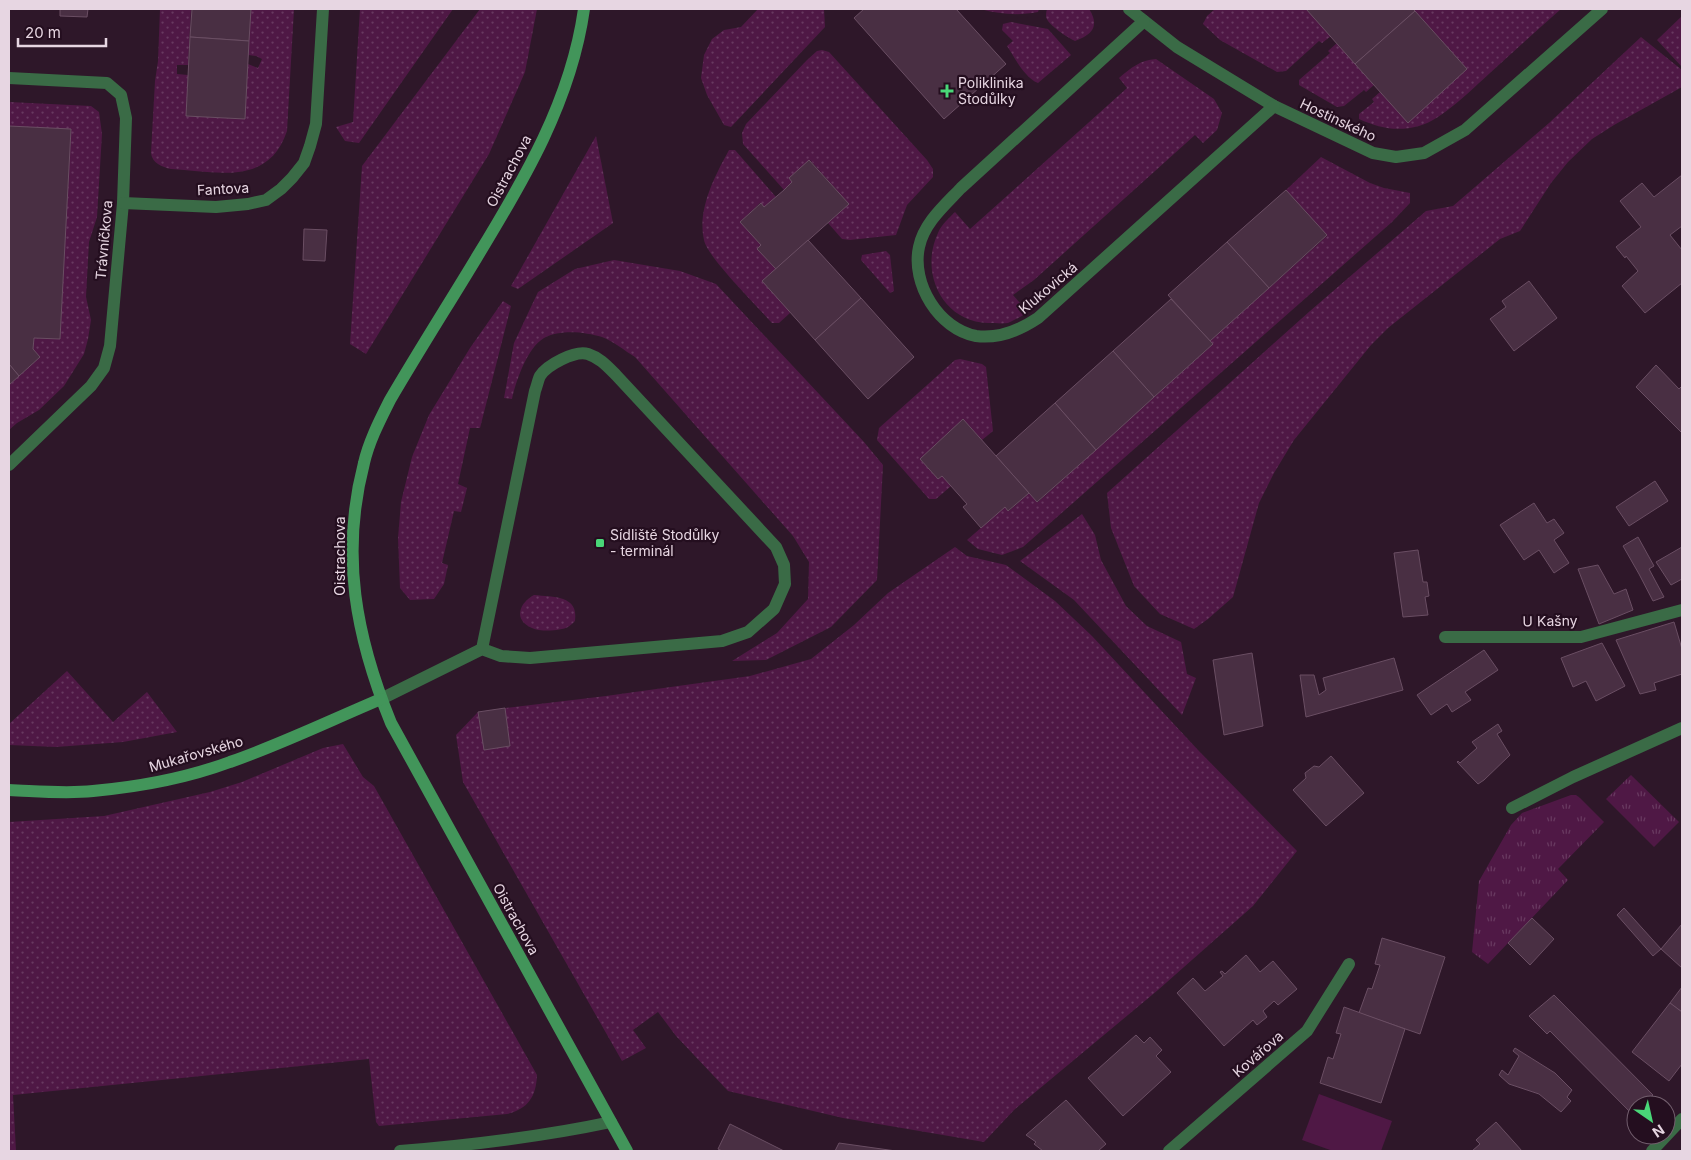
<svg xmlns="http://www.w3.org/2000/svg" width="1691" height="1160" viewBox="0 0 1691 1160" font-family="Inter,sans-serif">
<defs>
<pattern id="grass-dots" width="8" height="8" patternUnits="userSpaceOnUse" patternTransform="scale(1.25)"><rect width="8" height="8" fill="#4f1845"/><path d="M2 2h.1M6 6h.1" fill="none" stroke="#683960" stroke-width="1.8" stroke-linecap="round"/></pattern>
<pattern id="park-tufts" width="24" height="20" patternUnits="userSpaceOnUse" patternTransform="scale(1.25)"><rect width="24" height="20" fill="#4f1845"/><path d="M3 7l-1-3M5 7V3M7 7l1-3M15 17l-1-3M17 17v-4M19 17l1-3" fill="none" stroke="#683960"/></pattern>
</defs>
<rect width="100%" height="100%" fill="#2e1729"/>
<g fill="url(#grass-dots)">
<path d="M160 9H191L188 65H177V74L188 75 186 116 245 119 248 64 258 68 262 59 256 56 248 55 251 9H294L287 131C269 186 217 172 171 169 162 167 152 163 151 153L155 81 158 61Z"/>
<polygon points="360,9 453,9 359,143 345,141 336,127 353,122"/>
<polygon points="480,9 537,9 525,72 489,154 366,354 350,344 362,166"/>
<polygon points="758,9 824,9 825,27 731,127 724,125 707,95 701,78 704,55 712,39 724,30 741,27"/>
<path d="M980 9H1039L1038 12C1017 16 1000 14 980 9Z"/>
<path d="M1047 9H1089C1100 26 1092 35 1075 41 1068 38 1048 25 1046 17 1046 15 1046 12 1047 9Z"/>
<polygon points="1215,9 1306,9 1331,36 1322,43 1319,41 1286,71 1277,72 1220,40 1203,24 1207,16"/>
<path d="M1413 9H1561C1537 30 1513 52 1490 73 1472 89 1442 120 1419 126 1397 132 1379 128 1359 119V114L1374 102 1372 99 1380 92 1408 122 1467 69Z"/>
<polygon points="1682,16 1682,67 1657,40"/>
<path d="M1011 22 1048 29 1071 55 1038 83C1024 77 1015 58 1007 46L1013 41 1002 30 1003 24Z"/>
<polygon points="1641,37 1682,70 1682,87 1614,125 1592,139 1568,162 1551,183 1520,231 1500,239 1388,328 1371,345 1294,440 1274,473 1259,503 1233,597 1208,619 1194,629 1160,614 1134,586 1111,528 1107,493 1310,311 1426,211 1453,206 1549,123"/>
<polygon points="1337,43 1374,85 1366,92 1364,90 1344,106 1337,107 1299,85 1299,80 1330,53 1328,51"/>
<polygon points="822,50 829,52 927,160 933,169 933,177 907,205 896,235 850,240 842,239 828,223 849,204 810,160 789,178 792,182 784,190 743,144 742,133 746,124 807,60 817,51"/>
<path d="M1156 59 1214 99 1222 113 1217 130 1203 143 1195 135 1034 280 1013 295 1028 312C1022 316 1015 320 1008 323 1002 324 994 323 988 323 943 322 919 273 938 233 941 225 949 218 955 212L970 229 1127 88 1119 78C1131 68 1140 60 1156 59Z"/>
<polygon points="9,102 91,106 99,112 102,134 97,217 89,242 86,297 91,320 88,339 84,354 64,386 39,410 17,423 9,430 9,385 40,357 33,349 34,338 60,339 71,130 9,126"/>
<polygon points="596,136 613,223 518,289 511,286"/>
<path d="M729 150H735L776 197 764 207 760 203 740 222 761 245 758 249 776 269 790 313 779 323H772C759 308 707 257 704 240 697 209 715 176 729 150Z"/>
<polygon points="1321,157 1370,183 1384,188 1410,193 1410,203 1392,222 1023,547 1002,555 978,549 967,540 1005,507 1009,511 1029,493 1038,502 1212,345 1210,341 1327,236 1286,190"/>
<polygon points="886,251 890,255 894,291 890,293 861,260 862,255"/>
<path d="M614 260 680 271 716 284 864 442 883 465 877 580 831 627 766 660 732 661 777 633 808 599 809 562 793 536 635 357C625 351 613 341 602 337 585 332 561 329 544 338 527 348 516 381 512 399L504 398 514 343 538 292 575 269Z"/>
<polygon points="503,301 511,306 480,428 470,428 458,484 467,488 461,512 454,511 442,563 448,565 444,584 434,599 410,600 400,588 398,538 401,502 412,457 429,415 470,348"/>
<polygon points="960,359 982,364 986,367 993,431 982,440 963,419 920,459 938,479 942,476 951,486 936,499 929,499 877,440 879,428 955,360"/>
<polygon points="1082,514 1095,535 1101,560 1126,606 1147,626 1181,642 1187,674 1196,678 1182,715 1074,600 1020,561"/>
<polygon points="955,547 967,556 1006,565 1055,601 1092,636 1198,750 1297,851 1253,906 1158,990 1014,1110 984,1142 843,1118 728,1091 676,1036 658,1012 633,1030 646,1048 622,1061 463,782 456,735 478,712 510,746 505,708 606,696 750,676 811,659 854,625 888,593"/>
<path d="M534 595C553 597 579 595 575 621 573 623 571 625 568 627 561 631 540 632 532 628 513 620 519 603 534 595Z"/>
<polygon points="67,671 113,722 147,692 177,732 123,742 56,747 9,745 9,724"/>
<path d="M343 744 363 777 374 786 537 1075C536 1097 528 1109 507 1114L379 1126 376 1122 369 1059 13 1095 16 1151H9V822L104 816 210 792 242 782 323 748Z"/>
</g>
<g fill="url(#park-tufts)">
<polygon points="1631,775 1679,822 1654,847 1606,799"/>
<polygon points="1571,795 1576,795 1580,798 1604,822 1558,869 1568,880 1488,964 1472,952 1479,881 1511,825 1522,813"/>
</g>
<polygon fill="#4f1845" points="1319,1094 1392,1121 1381,1151 1333,1151 1302,1140"/>
<g fill="#492f43" stroke="#6a4e63">
<polygon points="60,9 88,9 87,17 60,16"/>
<polygon points="192,9 251,9 249,41 190,37"/>
<polygon points="864,9 956,9 1006,64 944,119 854,18"/>
<polygon points="1306,9 1413,9 1415,11 1355,64"/>
<polygon points="1415,11 1467,69 1408,123 1355,64"/>
<polygon points="190,37 249,41 245,119 186,116"/>
<polygon points="9,126 71,129 60,339 34,338 33,349 40,357 19,376 9,364"/>
<polygon points="809,160 849,204 776,269 757,249 761,245 740,222 761,203 764,207 784,190 792,182 789,178"/>
<polygon points="1682,175 1682,226 1670,235 1682,250 1682,283 1645,313 1622,286 1638,271 1626,256 1625,258 1616,247 1641,227 1620,201 1642,183 1654,197"/>
<polygon points="1286,190 1327,235 1269,288 1227,242"/>
<polygon points="304,229 327,230 325,261 303,260"/>
<polygon points="808,240 861,298 815,340 762,281"/>
<polygon points="1227,242 1269,288 1210,341 1168,295"/>
<polygon points="1529,281 1557,318 1514,351 1490,319 1506,307 1502,301"/>
<polygon points="861,298 914,357 868,399 815,340"/>
<polygon points="1171,299 1213,344 1154,397 1113,351"/>
<polygon points="1113,351 1154,397 1096,450 1055,403"/>
<polygon points="9,364 19,376 9,385"/>
<polygon points="1656,365 1679,389 1682,386 1682,433 1636,387"/>
<polygon points="1055,403 1096,450 1037,502 996,456"/>
<polygon points="963,419 1029,493 1008,511 1005,507 981,528 963,507 967,504 942,476 938,479 920,459"/>
<polygon points="1655,481 1668,501 1629,526 1616,507"/>
<polygon points="1534,503 1547,523 1554,519 1564,533 1554,540 1569,563 1554,573 1539,550 1524,560 1500,525"/>
<polygon points="1638,537 1654,566 1649,569 1664,597 1653,601 1639,574 1623,546"/>
<polygon points="1682,547 1682,579 1671,585 1656,562"/>
<polygon points="1418,550 1423,582 1427,582 1429,596 1425,597 1428,615 1403,617 1394,553"/>
<polygon points="1598,565 1614,594 1626,589 1633,610 1599,624 1578,569"/>
<polygon points="1674,622 1682,649 1682,674 1654,683 1656,690 1640,694 1616,640"/>
<polygon points="1602,643 1625,686 1596,701 1586,681 1573,687 1561,658"/>
<polygon points="1484,650 1498,670 1465,692 1471,700 1452,712 1447,704 1431,715 1417,695"/>
<polygon points="1252,653 1263,726 1224,735 1213,660"/>
<polygon points="1394,658 1403,690 1306,717 1300,675 1314,675 1319,695 1326,690 1323,678"/>
<polygon points="505,708 510,746 484,750 478,712"/>
<polygon points="1498,724 1502,731 1497,734 1510,755 1484,780 1478,784 1457,762 1458,761 1460,763 1477,748 1472,742"/>
<polygon points="1331,756 1364,793 1326,826 1293,790 1306,778 1305,773 1314,766 1319,767"/>
<polygon points="1624,908 1661,949 1653,956 1617,915"/>
<polygon points="1532,918 1554,939 1530,965 1508,943"/>
<polygon points="1682,924 1682,968 1661,949"/>
<polygon points="1382,938 1445,957 1420,1034 1359,1013 1368,988 1372,989 1380,965 1375,964"/>
<polygon points="1246,955 1260,972 1273,961 1297,989 1278,1005 1274,1001 1263,1011 1267,1017 1257,1025 1253,1020 1224,1046 1177,993 1193,978 1205,991 1223,976 1220,972 1222,971 1225,974"/>
<polygon points="1682,987 1682,1012 1670,1003"/>
<polygon points="1554,995 1653,1095 1643,1105 1636,1105 1636,1112 1633,1115 1550,1031 1547,1034 1529,1016"/>
<polygon points="1670,1003 1682,1012 1682,1064 1669,1081 1632,1052"/>
<polygon points="1344,1007 1405,1029 1381,1103 1320,1083 1328,1057 1333,1059 1341,1034 1336,1033"/>
<polygon points="1136,1035 1144,1043 1150,1037 1162,1050 1156,1056 1171,1072 1123,1116 1088,1078"/>
<polygon points="1515,1048 1555,1073 1572,1090 1567,1097 1571,1101 1561,1112 1539,1094 1509,1084 1499,1075 1502,1070 1508,1075 1519,1056 1513,1051"/>
<polygon points="1066,1100 1106,1144 1098,1151 1043,1151 1034,1144 1036,1142 1026,1135"/>
<polygon points="1496,1122 1522,1151 1472,1151 1480,1144 1476,1140"/>
<polygon points="730,1124 784,1151 722,1151 718,1149"/>
<polygon points="839,1143 896,1151 835,1151"/>
</g>
<g fill="none" stroke-linecap="round" stroke-linejoin="round">
<g stroke="#3a6b46" stroke-width="12">
<path d="M381 699 482 649 501 656 530 658 722 641 748 632 774 609 785 584 784 565 776 547 616 375C607 366 600 358 588 354 575 350 547 365 540 376 538 380 537 386 535 391L482 649"/>
<polyline points="1512,808 1573,777 1682,728"/>
</g>
<g stroke="#3a6b46" stroke-width="12">
<polyline points="1129,9 1177,47 1274,106 1373,153 1396,157 1424,153 1465,130 1602,9"/>
<path d="M1144 21 961 188C944 206 924 223 919 247 911 284 939 329 976 336 998 339 1020 330 1038 318L1274 106"/>
<polyline points="9,78 107,83 121,95 126,118 123,203 110,346 104,368 91,386 9,465"/>
<polyline points="123,203 216,207 248,204 266,200 281,189 292,178 304,163 310,146 316,124 323,9"/>
<polyline points="1445,637 1581,637 1682,610"/>
<path d="M400 1151C471 1145 541 1137 611 1122"/>
<polyline points="1169,1151 1307,1031 1349,964"/>
<polyline points="1652,1151 1682,1119"/>
</g>
<g stroke="#42955a" stroke-width="12">
<path d="M584 9C571 101 524 180 477 257 448 305 418 352 390 400 380 420 369 441 364 463 340 555 356 637 391 723L627 1151"/>
<path d="M9 790C36 791 65 794 93 791 138 787 187 778 230 762 282 744 331 720 381 699"/>
</g>
</g>
<g fill="#49d778" stroke="#240e1f" stroke-width="2">
<path d="M944.5 83.5h5v5h5v5h-5v5h-5v-5h-5v-5h5z"/>
<rect x="595" y="538" width="10" height="10" rx="2.5"/>
</g>
<g text-anchor="middle" stroke-width="4.5" stroke-linejoin="round" paint-order="stroke">
<g font-size="14" fill="#e7d6e2" stroke="#240e1f" text-anchor="start">
<text x="958" y="88">Poliklinika<tspan x="958" dy="16">Stodůlky</tspan></text>
<text x="610" y="540">Sídliště Stodůlky<tspan x="610" dy="16">- terminál</tspan></text>
</g>
<g font-size="14" fill="#e7d6e2" stroke="#240e1f">
<text transform="translate(1338 120) rotate(25)" y="5">Hostinského</text>
<text transform="translate(509 171) rotate(-62)" y="5">Oistrachova</text>
<text transform="translate(223 189) rotate(-3)" y="5">Fantova</text>
<text transform="translate(104 240) rotate(-85)" y="5">Trávníčkova</text>
<text transform="translate(1048 288) rotate(-40)" y="5">Klukovická</text>
<text transform="translate(340 556) rotate(-90)" y="5">Oistrachova</text>
<text transform="translate(1550 621) rotate(-1)" y="5">U Kašny</text>
<text transform="translate(196 754) rotate(-16)" y="5">Mukařovského</text>
<text transform="translate(516 919) rotate(61)" y="5">Oistrachova</text>
<text transform="translate(1258 1054) rotate(-41)" y="5">Kovářova</text>
</g>
</g>
<rect width="1691" height="1160" fill="none" stroke="#e7d6e2" stroke-width="20"/>
<g transform="translate(1651 1120) rotate(146)"><circle r="24" fill="#240e1f" stroke="#725e6d"/>
<path d="M0-4L9 19L0 12L-9 19Z" fill="#49d778"/>
<text y="-8" font-size="14" font-weight="bold" text-anchor="middle" fill="#e7d6e2">N</text>
</g>
<path d="M18 38v8h88v-8" fill="none" stroke="#e7d6e2" stroke-width="2.5"/>
<text x="25" y="38" font-size="15" fill="#e7d6e2" stroke="#240e1f" stroke-width="4" paint-order="stroke">20 m</text>
</svg>
